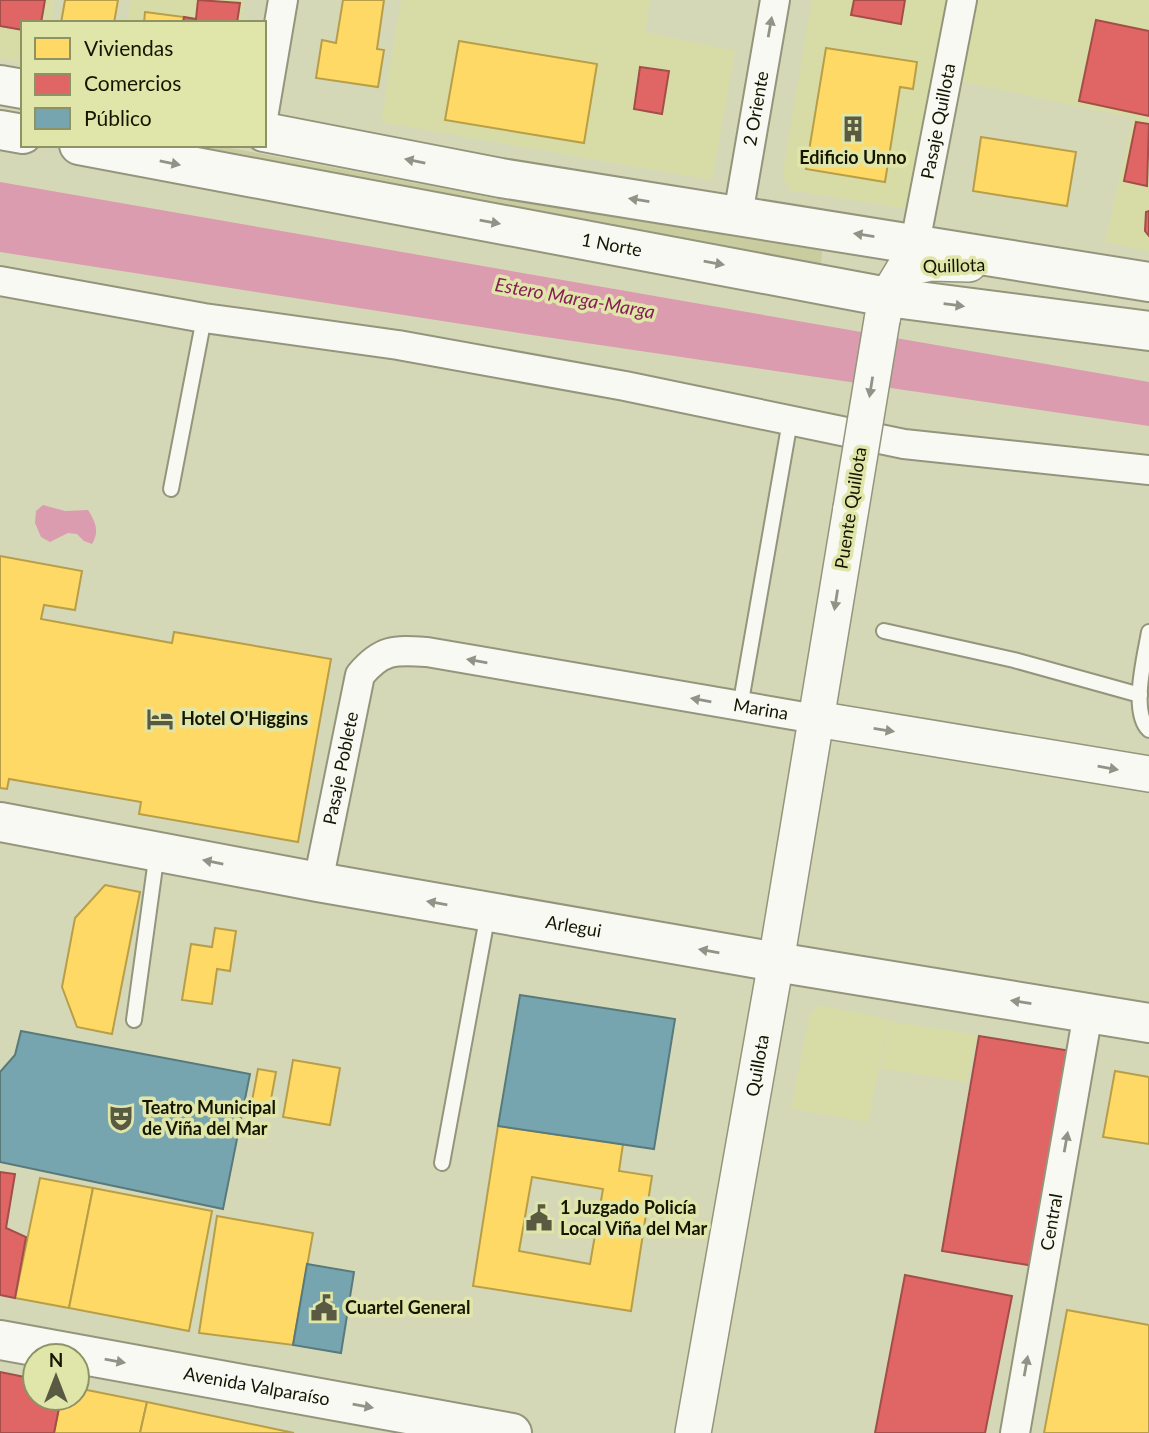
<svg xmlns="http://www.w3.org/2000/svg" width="1149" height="1433" viewBox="0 0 1149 1433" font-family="Lato,sans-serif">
<rect width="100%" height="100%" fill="#d5d8b7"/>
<g fill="#d7dca6">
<polygon points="0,0 54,0 51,23 23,23 23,62 0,58"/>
<polygon points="131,0 244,0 241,23 127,23"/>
<polygon points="401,0 650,0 645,32 735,51 712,180 381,122"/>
<polygon points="812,0 952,0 909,209 790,190 782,176"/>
<polygon points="975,0 1149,0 1149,251 1105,242 1133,118 960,81"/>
<polygon points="818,1005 888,1019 868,1122 791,1109 809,1016"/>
<polygon points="889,1021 977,1035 967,1082 880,1068"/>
</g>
<polygon fill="#c8cc9f" points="156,145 215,145 493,198 822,250 821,266"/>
<g fill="#db9caf">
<polygon points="0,182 1149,382 1149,426 532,335 0,252"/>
<path d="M43 505 65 511 88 510C95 521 100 531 92 544L84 541 77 534 68 533 50 542 41 537 35 523 36 511Z"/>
</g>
<g fill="#ffd966" stroke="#b89e48" stroke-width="2" fill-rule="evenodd">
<polygon points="65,0 118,0 114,23 61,23"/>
<polygon points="343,0 384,0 377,49 384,50 378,87 316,78 322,40 336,43"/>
<polygon points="145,12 184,17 183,23 144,23"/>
<polygon points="459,41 597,64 584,143 445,120"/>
<polygon points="826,48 917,62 913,89 900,87 885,182 806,169"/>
<polygon points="981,137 1076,152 1067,206 973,191"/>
<polygon points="0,556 82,571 75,610 44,605 41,619 172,643 174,632 331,659 298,842 139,814 141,802 9,779 7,789 0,788"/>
<polygon points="105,885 140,892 112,1034 77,1027 62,987 75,918"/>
<polygon points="215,928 236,931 230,971 217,969 212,1004 182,1000 191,944 212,947"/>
<polygon points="293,1060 340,1068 330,1125 283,1117"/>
<polygon points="258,1069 276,1072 269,1110 251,1106"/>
<polygon points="1115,1071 1149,1077 1149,1144 1103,1137"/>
<path d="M498 1126 623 1144 619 1171 652 1176 631 1311 473 1286ZM532 1177 603 1189 590 1264 519 1251Z"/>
<polygon points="40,1178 93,1188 69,1308 15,1298"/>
<polygon points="93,1188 212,1211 189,1331 69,1308"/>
<polygon points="217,1216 313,1233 293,1345 199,1333"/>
<polygon points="1067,1310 1149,1325 1149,1433 1044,1433"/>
<polygon points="77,1388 147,1402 140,1433 54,1433 61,1398 77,1398"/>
<polygon points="147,1402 294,1433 140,1433"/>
</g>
<g fill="#e06666" stroke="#a34e48" stroke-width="2">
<polygon points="0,0 45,0 41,23 23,23 23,30 0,26"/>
<polygon points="198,0 240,3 237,23 183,23 184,17 196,19"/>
<polygon points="854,0 905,0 901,24 851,15"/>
<polygon points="1096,20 1149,31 1149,116 1079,101"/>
<polygon points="640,67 669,71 662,114 634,109"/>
<polygon points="1136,122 1149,124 1147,186 1124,181"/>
<polygon points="1149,211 1149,236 1145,231 1146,212"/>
<polygon points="979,1036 1071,1051 1034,1266 942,1251"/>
<polygon points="0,1172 15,1174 6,1228 26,1237 15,1298 0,1295"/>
<polygon points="905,1275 1012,1296 985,1433 875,1433"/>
<polygon points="0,1372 35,1379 35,1398 61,1398 54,1433 0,1433"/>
</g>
<g fill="#76a5af" stroke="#597a7b" stroke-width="2">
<polygon points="520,995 675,1019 654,1149 498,1126"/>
<polygon points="21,1031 250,1074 223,1209 0,1162 0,1072 15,1055"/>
<polygon points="307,1264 354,1272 341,1353 293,1345"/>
</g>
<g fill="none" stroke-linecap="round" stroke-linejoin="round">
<g stroke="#94957c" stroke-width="18">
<g id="service">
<polyline points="171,489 204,318"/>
<polyline points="884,631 1014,660 1140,695"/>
<path d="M1149 632C1145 656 1130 712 1149 730"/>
<polyline points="740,707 790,421"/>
<polyline points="134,1020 157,852"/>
<polyline points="442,1163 488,913"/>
</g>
</g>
<g stroke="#94957c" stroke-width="32">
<g id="minor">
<polyline points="264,112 283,0"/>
<path id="s1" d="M738 215 775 0"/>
<path id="s2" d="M915 243 962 0"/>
<polyline points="0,281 204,318 398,345 625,386 904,444 1149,470"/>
<path id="s3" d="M318 882 360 675C382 649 394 650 427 652L816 719"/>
<path id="s4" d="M1015 1433 1088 1013"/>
</g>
</g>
<g stroke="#94957c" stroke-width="38">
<g id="tertiary">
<polyline points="882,320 887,297 904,269 931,263 969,264"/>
<polyline points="816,719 1149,774"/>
<path id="s5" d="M693 1433 776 962 851 508"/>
</g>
</g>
<g stroke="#94957c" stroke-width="42">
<g id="secondary">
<path id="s6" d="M0 822 318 882 776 962 1149 1023"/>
<path id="s7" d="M0 1340 512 1433"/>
</g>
</g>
<g stroke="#94957c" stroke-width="42">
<g id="primary">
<polyline points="0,85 23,89"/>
<polyline points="0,130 23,134"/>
<polyline points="264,132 501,178 1149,282"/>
<path id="s8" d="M79 145 887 297 1149 331"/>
</g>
</g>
<use href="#service" stroke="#f9f9f4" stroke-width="14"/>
<use href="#minor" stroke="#f9f9f4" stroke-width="28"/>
<use href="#tertiary" stroke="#f9f9f4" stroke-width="35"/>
<use href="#secondary" stroke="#f9f9f4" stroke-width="38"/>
<use href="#primary" stroke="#f9f9f4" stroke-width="38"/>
<g stroke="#94957c" stroke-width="38" stroke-linecap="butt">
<polyline id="tertiary-bridge" points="851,508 882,320"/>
</g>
<use href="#tertiary-bridge" stroke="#f9f9f4" stroke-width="35"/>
</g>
<defs><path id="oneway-solid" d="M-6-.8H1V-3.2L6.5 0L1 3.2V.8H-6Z" transform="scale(1.75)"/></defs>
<g fill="#929387">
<use href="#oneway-solid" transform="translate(770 27) rotate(-80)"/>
<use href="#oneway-solid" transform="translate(415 161) rotate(-169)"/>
<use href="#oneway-solid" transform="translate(170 163) rotate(11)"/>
<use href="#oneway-solid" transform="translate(639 200) rotate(-171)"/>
<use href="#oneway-solid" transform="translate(490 222) rotate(10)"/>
<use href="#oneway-solid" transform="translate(864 235) rotate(-171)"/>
<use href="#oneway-solid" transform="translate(714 263) rotate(10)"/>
<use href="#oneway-solid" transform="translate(954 305) rotate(7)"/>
<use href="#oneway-solid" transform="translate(871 387) rotate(99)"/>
<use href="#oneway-solid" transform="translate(836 600) rotate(99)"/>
<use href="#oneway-solid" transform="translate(477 661) rotate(-170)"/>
<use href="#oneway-solid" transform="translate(701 700) rotate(-170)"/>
<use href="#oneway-solid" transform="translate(884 730) rotate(9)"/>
<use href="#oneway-solid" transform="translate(1108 768) rotate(10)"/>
<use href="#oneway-solid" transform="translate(213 862) rotate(-169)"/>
<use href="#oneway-solid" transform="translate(437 903) rotate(-170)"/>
<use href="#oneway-solid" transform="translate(709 951) rotate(-170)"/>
<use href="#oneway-solid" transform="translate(1021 1002) rotate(-171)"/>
<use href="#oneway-solid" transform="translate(1066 1142) rotate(-80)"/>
<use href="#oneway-solid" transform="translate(115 1361) rotate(10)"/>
<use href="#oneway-solid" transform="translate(1026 1366) rotate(-80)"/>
<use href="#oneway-solid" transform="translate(363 1406) rotate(10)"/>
</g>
<defs>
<g id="building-bare" transform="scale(2.1)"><path d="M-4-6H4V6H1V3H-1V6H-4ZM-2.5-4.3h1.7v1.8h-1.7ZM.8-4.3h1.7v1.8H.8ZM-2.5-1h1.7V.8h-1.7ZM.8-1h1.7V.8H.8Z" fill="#585a41" stroke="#e0e6a9" stroke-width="2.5" paint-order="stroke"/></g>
<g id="hotel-bare" transform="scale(2.1)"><path d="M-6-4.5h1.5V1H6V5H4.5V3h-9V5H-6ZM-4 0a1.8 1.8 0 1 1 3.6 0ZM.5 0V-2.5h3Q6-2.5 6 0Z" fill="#585a41" stroke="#e0e6a9" stroke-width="2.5" paint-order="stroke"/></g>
<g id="theatre-bare" transform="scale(2.1)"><path d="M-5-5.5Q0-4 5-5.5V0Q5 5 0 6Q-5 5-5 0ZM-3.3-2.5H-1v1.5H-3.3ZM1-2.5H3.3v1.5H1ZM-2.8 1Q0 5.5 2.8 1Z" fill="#585a41" stroke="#e0e6a9" stroke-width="2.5" paint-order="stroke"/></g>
<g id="civic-bare" transform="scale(2.1)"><path d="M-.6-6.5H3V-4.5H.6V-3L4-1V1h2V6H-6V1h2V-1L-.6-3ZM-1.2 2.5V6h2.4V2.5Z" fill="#585a41" stroke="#e0e6a9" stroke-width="2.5" paint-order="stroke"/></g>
</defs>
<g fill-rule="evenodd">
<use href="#building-bare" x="853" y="129"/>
<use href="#hotel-bare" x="160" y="719"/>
<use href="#theatre-bare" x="121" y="1118"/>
<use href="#civic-bare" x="539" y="1218"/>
<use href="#civic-bare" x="324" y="1308"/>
</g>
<g text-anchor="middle" stroke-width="7" stroke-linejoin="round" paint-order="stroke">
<g font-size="18" fill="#141601" stroke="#e0e6a9">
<text dy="6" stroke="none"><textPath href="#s1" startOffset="108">2 Oriente</textPath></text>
<text dy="6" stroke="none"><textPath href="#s2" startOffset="124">Pasaje Quillota</textPath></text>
<text dy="6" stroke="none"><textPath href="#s8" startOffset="542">1 Norte</textPath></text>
<text transform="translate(954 266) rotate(-2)" y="6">Quillota</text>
<text transform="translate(851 508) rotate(-81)" y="6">Puente Quillota</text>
<text dy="6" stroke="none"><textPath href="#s3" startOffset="625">Marina</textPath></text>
<text dy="6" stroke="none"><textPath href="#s3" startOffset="116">Pasaje Poblete</textPath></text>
<text dy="6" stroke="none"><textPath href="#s6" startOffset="583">Arlegui</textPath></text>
<text dy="6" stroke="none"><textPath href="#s5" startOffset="373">Quillota</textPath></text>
<text dy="6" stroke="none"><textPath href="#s4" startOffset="214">Central</textPath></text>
<text dy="6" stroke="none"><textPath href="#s7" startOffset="261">Avenida Valparaíso</textPath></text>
</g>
<g font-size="18" font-weight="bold" fill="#141601" stroke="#e0e6a9" text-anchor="start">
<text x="853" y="164" text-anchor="middle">Edificio Unno</text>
<text x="181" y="725">Hotel O'Higgins</text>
<text x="142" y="1114">Teatro Municipal<tspan x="142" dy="21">de Viña del Mar</tspan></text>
<text x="560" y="1214">1 Juzgado Policía<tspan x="560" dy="21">Local Viña del Mar</tspan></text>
<text x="345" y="1314">Cuartel General</text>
</g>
<g font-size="19" font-style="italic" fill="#871d57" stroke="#e0e6a9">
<text transform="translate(575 298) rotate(10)" y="7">Estero Marga-Marga</text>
</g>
</g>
<rect x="21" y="21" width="245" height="126" fill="#e0e6a9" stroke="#8e9366" stroke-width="2"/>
<rect x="35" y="38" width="35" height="21" fill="#ffd966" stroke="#8e9366" stroke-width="2"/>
<text x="84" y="56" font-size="21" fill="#141601">Viviendas</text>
<rect x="35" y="74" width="35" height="21" fill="#e06666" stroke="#8e9366" stroke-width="2"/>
<text x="84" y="91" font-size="21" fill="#141601">Comercios</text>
<rect x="35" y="108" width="35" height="21" fill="#76a5af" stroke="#8e9366" stroke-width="2"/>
<text x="84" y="126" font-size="21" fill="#141601">Público</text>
<g transform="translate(56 1377)"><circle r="33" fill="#e0e6a9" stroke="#8e9366" stroke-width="2"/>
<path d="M0-5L12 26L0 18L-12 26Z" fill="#585a41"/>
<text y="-10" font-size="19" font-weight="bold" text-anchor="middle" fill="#141601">N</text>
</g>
</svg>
